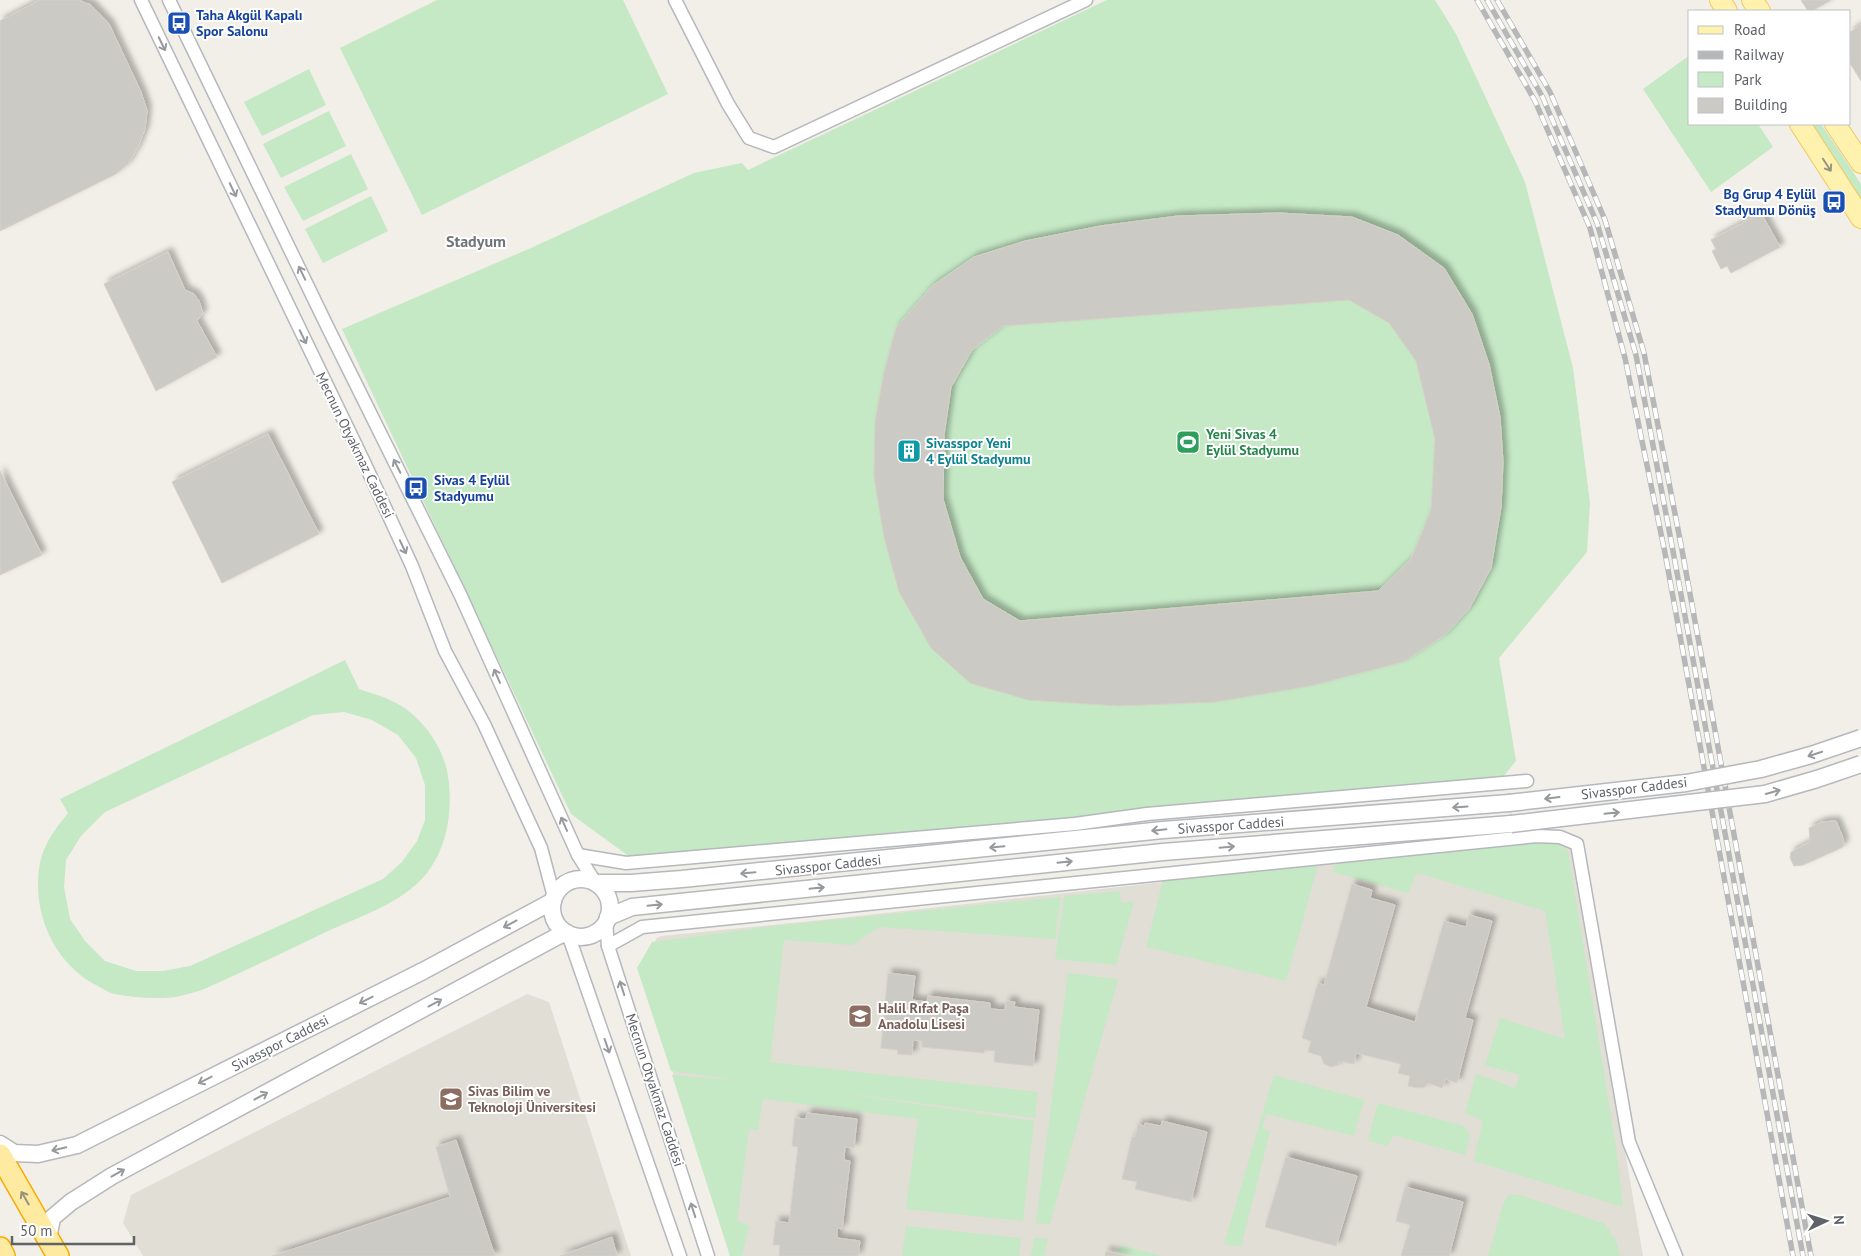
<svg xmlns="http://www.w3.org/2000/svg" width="1861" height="1256" viewBox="0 0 1861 1256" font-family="'PT Sans',sans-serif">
<defs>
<filter id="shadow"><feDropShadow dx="4.5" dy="-4.5" stdDeviation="2.5" flood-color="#0004"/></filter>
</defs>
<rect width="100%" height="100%" fill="#f1efe8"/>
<g fill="#e1ded6">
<polygon points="1551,839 1572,849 1574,853 1643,1256 733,1256 702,1168 641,968 657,938 661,936 831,919"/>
<polygon points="527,994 549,1002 631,1256 143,1256 123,1223 131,1195"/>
</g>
<g fill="#c5e8c5" fill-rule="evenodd">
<polygon points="437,0 623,0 668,94 422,215 340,48"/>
<polygon points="1107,0 1435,0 1456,34 1525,182 1573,368 1590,503 1587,552 1499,658 1516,761 1503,777 634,860 571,814 342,329 531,248 694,173 742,163 748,170"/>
<polygon points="1690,55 1690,124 1758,124 1773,147 1711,192 1643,89"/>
<polygon points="309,69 326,105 262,136 244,102"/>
<polygon points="329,111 346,146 281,178 263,144"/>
<polygon points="1812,124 1821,124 1861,184 1861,199"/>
<polygon points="351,154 368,189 303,221 284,187"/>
<polygon points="371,196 388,231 323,263 305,229"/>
<path d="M345 660 359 689C370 693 383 696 394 702 421 715 444 747 448 776 453 809 448 846 427 873 402 904 360 916 326 932 285 952 244 971 202 990 194 992 185 995 176 997 157 999 134 998 115 994 108 993 101 987 94 984 52 961 31 909 40 863 44 843 56 828 68 813L60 799ZM344 712 372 720 398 735 416 758 425 785V820L417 841 402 862 383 879 190 966 163 971H136L105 961 85 941 70 919 64 887 66 860 81 836 105 812 313 715Z"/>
<polygon points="1551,839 1568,851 1616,1147 1623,1207 1474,1161 1483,1121 1465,1113 1476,1074 1515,1088 1520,1075 1485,1065 1500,1018 1565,1039 1545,911 1417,873 1408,893 1332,872 1337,862"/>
<polygon points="1318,865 1286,981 1146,947 1163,880"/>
<polygon points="1120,891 1121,902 1134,902 1116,965 1055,959 1064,896"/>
<polygon points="1061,897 1055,939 879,927 852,945 784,940 770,1062 1038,1092 1035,1118 819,1090 1034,1121 1023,1221 906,1209 918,1119 763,1099 758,1130 749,1129 737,1221 749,1226 742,1256 730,1256 672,1075 738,1080 671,1071 637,968 652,942 782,925"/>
<polygon points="1068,973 1118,979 1050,1224 1036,1223"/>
<polygon points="1274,1075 1364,1100 1354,1136 1266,1114 1262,1128 1270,1131 1241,1247 1224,1244"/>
<polygon points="1378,1103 1464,1126 1470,1135 1465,1155 1393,1135 1388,1146 1368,1141"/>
<polygon points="1508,1195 1520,1195 1605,1224 1617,1243 1620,1256 1488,1256 1503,1205"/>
<polygon points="906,1226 1021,1238 1019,1256 902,1256"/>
<polygon points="1034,1238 1048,1239 1044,1256 1031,1256"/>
<polygon points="1119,1245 1163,1256 1133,1256 1117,1253"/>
</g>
<g fill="#cccac5" stroke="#d6d1c6" fill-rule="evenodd" filter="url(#shadow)">
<polygon points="40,0 78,0 91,5 109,24 141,92 147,110 145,129 138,147 128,164 116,174 0,231 0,21"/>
<polygon points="1801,0 1831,0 1812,11 1808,11"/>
<polygon points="1861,25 1861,81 1850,63 1850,32"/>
<path d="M1279 213 1352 217 1398 235 1444 268 1472 314 1489 364 1500 417 1503 462 1501 507 1491 568 1469 609 1445 635 1403 662 1310 686 1215 702 1119 706 1028 700 970 683 931 648 899 592 884 537 874 477 875 422 884 372 896 328 932 286 974 257 1025 241 1100 226 1178 216ZM1349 300 1389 323 1416 361 1435 439 1431 510 1411 559 1378 591 1020 621 983 599 960 557 943 499 944 435 951 387 972 350 1003 326Z"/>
<polygon points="1761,213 1780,247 1731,273 1727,266 1721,269 1712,251 1716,249 1711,240"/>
<polygon points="168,252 185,290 194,294 199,301 203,313 197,321 217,357 156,391 104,284"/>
<polygon points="268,434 319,534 222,583 172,482"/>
<polygon points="0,471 42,555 0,575"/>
<polygon points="1836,821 1843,838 1844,845 1841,848 1803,865 1794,866 1790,858 1791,852 1810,842 1809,828 1822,822"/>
<polygon points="1352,884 1372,890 1370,898 1395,905 1366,1007 1415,1022 1444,921 1466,927 1469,915 1492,921 1465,1018 1473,1020 1457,1083 1446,1079 1442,1088 1428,1083 1425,1087 1418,1088 1408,1086 1410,1076 1398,1073 1401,1064 1356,1053 1354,1064 1339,1061 1338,1065 1331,1067 1324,1064 1321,1056 1308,1052 1311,1041 1302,1038 1318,983 1324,985"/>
<polygon points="888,973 915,976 912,1000 927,1002 928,996 990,1003 990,1009 1005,1010 1006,1001 1015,1002 1014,1007 1039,1010 1033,1066 994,1062 995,1051 985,1050 984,1053 922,1047 922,1041 913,1040 912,1055 897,1054 898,1050 881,1048"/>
<polygon points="807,1113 857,1119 854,1148 845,1147 844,1160 850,1161 842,1229 837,1228 837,1238 860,1241 858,1256 779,1256 780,1245 773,1245 776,1221 789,1223 798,1147 792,1146 795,1118 806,1119"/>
<polygon points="1162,1121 1207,1132 1191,1202 1135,1189 1137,1182 1122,1179 1132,1137 1135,1137 1138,1124 1144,1126 1145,1123 1161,1126"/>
<polygon points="456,1140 495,1256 272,1256 450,1197 436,1147"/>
<polygon points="1286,1157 1357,1176 1336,1246 1265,1227"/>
<polygon points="1405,1187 1463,1202 1449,1256 1401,1256 1410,1225 1396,1221"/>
<polygon points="612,1237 617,1256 560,1256"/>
<polygon points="1106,1251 1126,1256 1105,1256"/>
</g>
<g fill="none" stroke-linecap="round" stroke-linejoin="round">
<g stroke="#b5b8bc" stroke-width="15">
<g id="minor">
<polyline points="141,0 364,462 412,566 445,651 484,724 541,848 554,897"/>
<polyline points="169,0 328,328 460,594 578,855 595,882"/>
<polyline points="675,0 728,104 749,138 774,147 1086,0"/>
<polyline points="578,855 626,863 1075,824 1147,814 1527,781"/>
<polyline points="606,922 608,946 708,1256"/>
<polyline points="568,934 680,1256"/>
<polyline points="608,946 642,927 1537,836 1560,837 1577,844 1629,1142 1676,1256"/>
</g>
</g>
<g stroke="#b5b8bc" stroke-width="19">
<g id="tertiary">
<circle cx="581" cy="908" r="29"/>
<polyline points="596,883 631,883 682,879 1163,830 1509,803"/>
<polyline points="608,917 632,907 1163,852 1511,824"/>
<polyline points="0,1144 14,1153 38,1154 77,1145 423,971 553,901"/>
<polyline points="48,1239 52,1218 71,1202 112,1176 558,936 567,933"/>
</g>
</g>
<g stroke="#f2c960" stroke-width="22">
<g id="primary">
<polyline points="1720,0 1727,11"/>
<polyline points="1752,0 1760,11"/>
<polyline points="1800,124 1861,218"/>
<polyline points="1835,124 1861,163"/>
</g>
</g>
<g stroke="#f9ab00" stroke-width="24">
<g id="trunk">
<polyline points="0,1155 58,1256"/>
<polyline points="0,1248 4,1256"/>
</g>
</g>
<use href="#minor" stroke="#fff" stroke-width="12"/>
<use href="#tertiary" stroke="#fff" stroke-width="16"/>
<use href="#primary" stroke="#fff2af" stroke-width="20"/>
<use href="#trunk" stroke="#feeaa1" stroke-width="21"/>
<g stroke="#b6b7b8" stroke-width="5.5">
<g id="rail">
<polyline points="1477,0 1535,101 1590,228 1625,358 1665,553 1793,1256"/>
<polyline points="1487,0 1542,96 1597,223 1636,355 1673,551 1803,1256"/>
<polyline points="1497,0 1550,92 1605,220 1644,353 1682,550 1811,1256"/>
</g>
</g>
<use href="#rail" stroke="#fff" stroke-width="4" stroke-dasharray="11" stroke-linecap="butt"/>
<g stroke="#b5b8bc" stroke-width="19" stroke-linecap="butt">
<g id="tertiary-bridge">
<polyline points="1509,803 1686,783 1761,769 1811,755 1861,738"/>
<polyline points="1511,824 1765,794 1817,779 1861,764"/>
</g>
</g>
<use href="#tertiary-bridge" stroke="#fff" stroke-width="16"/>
</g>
<defs><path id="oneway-shaft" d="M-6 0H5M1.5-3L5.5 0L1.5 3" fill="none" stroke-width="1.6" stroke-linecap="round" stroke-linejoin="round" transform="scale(1.25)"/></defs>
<g stroke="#979a9d">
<use href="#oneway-shaft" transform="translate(162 44) rotate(64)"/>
<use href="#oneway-shaft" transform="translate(233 190) rotate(64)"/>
<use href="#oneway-shaft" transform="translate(302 273) rotate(-116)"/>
<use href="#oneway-shaft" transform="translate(303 337) rotate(64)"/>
<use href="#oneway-shaft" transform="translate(397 466) rotate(-117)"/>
<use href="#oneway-shaft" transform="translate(403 547) rotate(65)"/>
<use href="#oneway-shaft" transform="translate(497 676) rotate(-114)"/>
<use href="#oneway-shaft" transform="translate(1815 754) rotate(162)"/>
<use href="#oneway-shaft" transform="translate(1773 792) rotate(-16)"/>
<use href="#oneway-shaft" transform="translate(1552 798) rotate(173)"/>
<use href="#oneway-shaft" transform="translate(1460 807) rotate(176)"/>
<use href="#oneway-shaft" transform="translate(1612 813) rotate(-6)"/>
<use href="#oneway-shaft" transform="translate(564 824) rotate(-114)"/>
<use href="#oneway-shaft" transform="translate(1159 830) rotate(174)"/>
<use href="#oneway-shaft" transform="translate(997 847) rotate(175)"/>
<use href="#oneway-shaft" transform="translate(1227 847) rotate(-5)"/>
<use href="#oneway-shaft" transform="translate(1065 862) rotate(-6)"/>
<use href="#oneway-shaft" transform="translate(748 873) rotate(175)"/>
<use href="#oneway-shaft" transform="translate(817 888) rotate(-6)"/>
<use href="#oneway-shaft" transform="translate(655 905) rotate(-6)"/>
<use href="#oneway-shaft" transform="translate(510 924) rotate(152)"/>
<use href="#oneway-shaft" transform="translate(622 988) rotate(-108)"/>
<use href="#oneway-shaft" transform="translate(366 1000) rotate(153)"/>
<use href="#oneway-shaft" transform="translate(435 1003) rotate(-28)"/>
<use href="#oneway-shaft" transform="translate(607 1046) rotate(71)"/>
<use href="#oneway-shaft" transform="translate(205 1080) rotate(153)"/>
<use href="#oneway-shaft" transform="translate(261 1096) rotate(-28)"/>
<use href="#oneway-shaft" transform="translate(59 1149) rotate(166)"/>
<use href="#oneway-shaft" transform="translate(118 1173) rotate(-29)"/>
<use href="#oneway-shaft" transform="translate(693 1210) rotate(-108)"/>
</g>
<use stroke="#979581" href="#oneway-shaft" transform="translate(1827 165) rotate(57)"/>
<use stroke="#97927c" href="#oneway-shaft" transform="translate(25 1198) rotate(-120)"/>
<defs>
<g id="bus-square" transform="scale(1.25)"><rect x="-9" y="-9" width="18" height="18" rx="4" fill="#1a4fb4" stroke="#fff"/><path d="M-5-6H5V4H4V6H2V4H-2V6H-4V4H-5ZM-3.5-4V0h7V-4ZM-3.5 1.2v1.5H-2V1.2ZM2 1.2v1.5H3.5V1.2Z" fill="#fff"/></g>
<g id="stadium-square" transform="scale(1.25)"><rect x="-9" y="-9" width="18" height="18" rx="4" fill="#2e9e5b" stroke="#fff"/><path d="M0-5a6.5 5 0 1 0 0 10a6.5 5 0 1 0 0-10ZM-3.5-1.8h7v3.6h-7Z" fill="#fff"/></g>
<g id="building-square" transform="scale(1.25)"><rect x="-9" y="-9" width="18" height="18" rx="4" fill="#0f9aa8" stroke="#fff"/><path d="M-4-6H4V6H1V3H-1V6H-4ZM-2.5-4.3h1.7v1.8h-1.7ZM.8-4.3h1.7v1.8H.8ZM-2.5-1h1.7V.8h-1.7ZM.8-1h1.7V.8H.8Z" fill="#fff"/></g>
<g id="school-square" transform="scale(1.25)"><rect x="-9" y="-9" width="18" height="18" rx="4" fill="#8d6e63" stroke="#fff"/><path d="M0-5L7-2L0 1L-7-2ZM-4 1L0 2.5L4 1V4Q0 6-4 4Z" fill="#fff"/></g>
<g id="university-square" transform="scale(1.25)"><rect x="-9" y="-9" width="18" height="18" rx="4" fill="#8d6e63" stroke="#fff"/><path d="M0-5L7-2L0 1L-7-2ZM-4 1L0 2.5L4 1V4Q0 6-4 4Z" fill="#fff"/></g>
</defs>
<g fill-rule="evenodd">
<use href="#bus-square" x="179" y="23"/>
<use href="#bus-square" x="1834" y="202"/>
<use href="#stadium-square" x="1188" y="442"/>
<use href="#building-square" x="909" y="451"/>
<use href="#bus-square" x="416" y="488"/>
<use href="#school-square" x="860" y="1016"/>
<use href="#university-square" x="451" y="1099"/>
</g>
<g text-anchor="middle" stroke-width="4" stroke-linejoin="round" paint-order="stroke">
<g font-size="14" font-weight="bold" fill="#164399" stroke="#fff" text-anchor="start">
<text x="196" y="20">Taha Akgül Kapalı<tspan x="196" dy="16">Spor Salonu</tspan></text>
<text x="1816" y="199" text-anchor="end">Bg Grup 4 Eylül<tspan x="1816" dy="16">Stadyumu Dönüş</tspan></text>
<text x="434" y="485">Sivas 4 Eylül<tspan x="434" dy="16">Stadyumu</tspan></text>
</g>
<g font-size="14" font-weight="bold" fill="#27864d" stroke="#fff" text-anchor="start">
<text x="1206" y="439">Yeni Sivas 4<tspan x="1206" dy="16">Eylül Stadyumu</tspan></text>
</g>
<g font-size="14" font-weight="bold" fill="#0d838f" stroke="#fff" text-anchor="start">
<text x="926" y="448">Sivasspor Yeni<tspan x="926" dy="16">4 Eylül Stadyumu</tspan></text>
</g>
<g font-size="14" fill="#5f6368" stroke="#fff">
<text transform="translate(355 445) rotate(64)" y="5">Mecnun Otyakmaz Caddesi</text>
<text transform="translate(1634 788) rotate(-7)" y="5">Sivasspor Caddesi</text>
<text transform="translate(1231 825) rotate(-4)" y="5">Sivasspor Caddesi</text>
<text transform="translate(828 865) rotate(-6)" y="5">Sivasspor Caddesi</text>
<text transform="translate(280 1043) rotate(-27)" y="5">Sivasspor Caddesi</text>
<text transform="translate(655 1090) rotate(72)" y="5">Mecnun Otyakmaz Caddesi</text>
</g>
<g font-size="14" font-weight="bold" fill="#785e54" stroke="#fff" text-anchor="start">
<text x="878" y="1013">Halil Rıfat Paşa<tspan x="878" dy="16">Anadolu Lisesi</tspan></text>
<text x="468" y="1096">Sivas Bilim ve<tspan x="468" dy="16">Teknoloji Üniversitesi</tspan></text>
</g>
<g font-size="16" font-weight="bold" fill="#70757a" stroke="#fff">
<text x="476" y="247">Stadyum</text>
</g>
</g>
<rect x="1688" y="10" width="162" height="115" fill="#ffffff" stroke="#bfc1c3"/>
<rect x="1698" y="26" width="25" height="8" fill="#fff2af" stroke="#bfc1c3"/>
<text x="1734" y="35" font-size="15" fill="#5f6368">Road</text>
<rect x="1698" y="51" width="25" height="8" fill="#b6b7b8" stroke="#bfc1c3"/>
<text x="1734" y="60" font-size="15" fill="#5f6368">Railway</text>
<rect x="1698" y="72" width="25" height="15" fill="#c5e8c5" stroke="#bfc1c3"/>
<text x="1734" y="85" font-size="15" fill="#5f6368">Park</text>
<rect x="1698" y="98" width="25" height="15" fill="#cccac5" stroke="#bfc1c3"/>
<text x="1734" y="110" font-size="15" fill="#5f6368">Building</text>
<g transform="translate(1826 1221) rotate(86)" stroke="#ffffff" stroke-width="4" paint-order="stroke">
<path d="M0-4L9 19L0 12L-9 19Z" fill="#5f6368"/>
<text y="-8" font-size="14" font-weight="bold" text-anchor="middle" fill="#5f6368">N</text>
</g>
<path d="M12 1236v8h122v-8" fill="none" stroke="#5f6368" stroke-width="2.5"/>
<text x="20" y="1236" font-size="15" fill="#5f6368" stroke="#ffffff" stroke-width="4" paint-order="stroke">50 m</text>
</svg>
